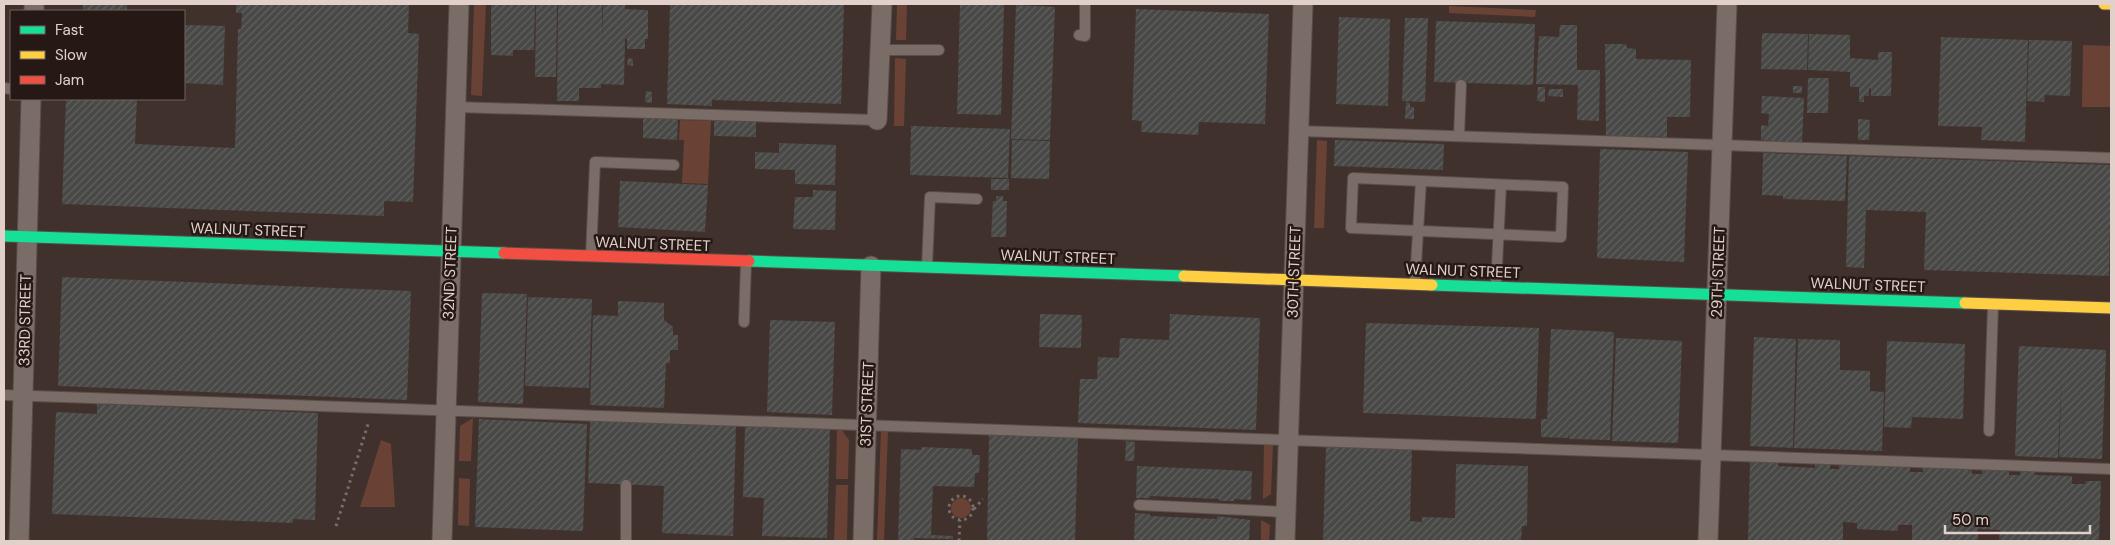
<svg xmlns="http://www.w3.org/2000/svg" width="2115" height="545" viewBox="0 0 2115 545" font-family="'DM Sans',sans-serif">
<defs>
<pattern id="building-hatch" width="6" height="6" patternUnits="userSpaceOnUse" patternTransform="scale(1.25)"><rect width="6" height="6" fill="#484846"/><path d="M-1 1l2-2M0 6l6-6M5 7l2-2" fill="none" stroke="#62615f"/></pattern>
</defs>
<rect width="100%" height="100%" fill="#40312c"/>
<g fill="#6a4235">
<polygon points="474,4 486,4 482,96 471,95"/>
<polygon points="897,4 907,4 906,40 896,40"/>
<polygon points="1449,6 1536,10 1535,17 1449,13"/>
<polygon points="2083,45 2111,46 2111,107 2082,107"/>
<polygon points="895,58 906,59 904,126 894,126"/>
<polygon points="680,120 711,121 708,184 682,183 684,140 679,140"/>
<polygon points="1317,140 1327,141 1324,228 1314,228"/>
<polygon points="473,418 471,461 459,461 460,426"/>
<polygon points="837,430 842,430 849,440 848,479 836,479"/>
<polygon points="881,430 888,431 884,541 877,541"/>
<polygon points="381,440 391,444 395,507 360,507"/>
<polygon points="1264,444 1273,444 1271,494 1263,499"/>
<polygon points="459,478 470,479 469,526 458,525"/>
<polygon points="836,485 848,485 847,541 834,541"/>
<circle cx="961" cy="508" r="10"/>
<polygon points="1261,520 1270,525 1269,541 1261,541"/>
</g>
<g fill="url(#building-hatch)">
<rect x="83" y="4" width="44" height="7"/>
<polygon points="236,4 409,4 408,33 419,34 413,202 384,201 384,216 62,204 66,99 137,99 135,144 235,148 238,29 241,29 242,13 236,13"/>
<polygon points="491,4 535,4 534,50 513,50 513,56 491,55"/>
<polygon points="536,4 557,4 556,77 535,77"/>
<polygon points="558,4 602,4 602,38 603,4 625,4 625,9 648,10 648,39 645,39 645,49 627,49 627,39 625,39 624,85 601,84 601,88 579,88 579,101 557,101"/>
<polygon points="670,4 844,4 841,104 712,100 712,106 667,104"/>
<polygon points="960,4 1004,5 1001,115 957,114"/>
<polygon points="1016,5 1055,7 1050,140 1011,139"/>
<polygon points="1136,9 1269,14 1265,124 1199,122 1198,135 1141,132 1142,121 1132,120"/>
<polygon points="1339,17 1390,19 1388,106 1336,104"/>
<polygon points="1405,18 1428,18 1425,102 1402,101"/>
<polygon points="1436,21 1535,24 1533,85 1434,82"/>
<polygon points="184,25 225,26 223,85 184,83"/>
<polygon points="1560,25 1577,25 1577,70 1600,70 1599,121 1577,120 1578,85 1536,84 1539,36 1559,37"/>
<polygon points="1762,33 1808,34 1807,70 1761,69"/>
<polygon points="1809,34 1850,35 1850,58 1878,60 1878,52 1892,52 1891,96 1871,96 1871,89 1869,88 1869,96 1864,96 1864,102 1859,102 1859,87 1850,87 1850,72 1808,70"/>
<polygon points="1941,37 2028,40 2025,142 1981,140 1982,127 1938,126"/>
<polygon points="2029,40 2072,41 2070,96 2045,95 2044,102 2027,101"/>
<polygon points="1605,44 1626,44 1627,48 1636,49 1636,59 1691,60 1690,117 1667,117 1667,137 1606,136"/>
<polygon points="628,58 633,59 633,66 627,65"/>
<polygon points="1808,78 1829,78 1828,113 1807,113"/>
<rect x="1793" y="86" width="9" height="7"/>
<polygon points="1538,87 1545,87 1545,102 1537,101"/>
<polygon points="1549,89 1563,89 1563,97 1548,96"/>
<polygon points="646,91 652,92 652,103 645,102"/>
<polygon points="1762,96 1804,98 1802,143 1761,140 1761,125 1768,126 1769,114 1761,113"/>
<polygon points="1406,102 1410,103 1410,107 1414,107 1414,119 1405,119"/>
<polygon points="643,118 678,119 677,140 643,138"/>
<polygon points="1858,119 1870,120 1869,140 1858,140"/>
<polygon points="714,120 756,122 756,137 714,136"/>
<polygon points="911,126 1010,129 1008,178 910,175"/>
<polygon points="1012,140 1050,141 1049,179 1011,178"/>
<polygon points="1335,140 1444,144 1443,170 1334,166"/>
<polygon points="779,143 836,145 835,185 795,184 795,170 755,169 755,152 779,153"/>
<polygon points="1600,149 1688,152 1684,262 1597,258"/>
<polygon points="1763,153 1847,156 1845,201 1783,199 1783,196 1762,195"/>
<polygon points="1849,156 2111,165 2109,276 1924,270 1926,212 1866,210 1864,268 1846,267"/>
<rect x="991" y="179" width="18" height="11"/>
<polygon points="620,181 708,185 705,232 618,227"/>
<polygon points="813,190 836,191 835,230 793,229 795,197 813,197"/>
<polygon points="996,196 1003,196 1003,201 1007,201 1006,237 991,237 993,201 996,201"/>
<polygon points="62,277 411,291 407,400 58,386"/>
<polygon points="482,293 527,294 523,404 478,402"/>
<polygon points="528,297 592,299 589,388 525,386"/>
<polygon points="618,301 664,303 664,320 673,327 673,335 678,335 678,350 670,350 670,363 666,363 664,408 590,405 593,315 618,316"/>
<polygon points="1040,314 1082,315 1081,348 1039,347"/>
<polygon points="1170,314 1260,318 1256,430 1078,423 1080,379 1097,379 1098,357 1119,358 1120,338 1169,340"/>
<polygon points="770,320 835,322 832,415 767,412"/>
<polygon points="1366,323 1539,328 1536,419 1363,413"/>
<polygon points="1551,329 1614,332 1610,440 1569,439 1569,432 1568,438 1541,437 1541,419 1547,419"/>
<polygon points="1754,337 1796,339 1793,448 1750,446"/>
<polygon points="1616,338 1682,341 1678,443 1612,441"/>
<polygon points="1798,339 1840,340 1840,370 1870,371 1870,391 1884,392 1882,451 1794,448"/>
<polygon points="1887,341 1965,344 1963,419 1912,417 1911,428 1884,427"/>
<polygon points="2019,346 2106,350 2102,459 2059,457 2062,368 2058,458 2015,456"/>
<polygon points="97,404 318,413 315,520 293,519 293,523 52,514 56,412 97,414"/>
<polygon points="479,419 587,424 583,531 475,527"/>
<polygon points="590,421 736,426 733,536 662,533 664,486 588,483"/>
<polygon points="745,426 830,429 827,538 762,536 764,498 743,497"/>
<polygon points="989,435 1078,438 1075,541 987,541"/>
<polygon points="1126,441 1135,442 1134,461 1125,461"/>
<polygon points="1326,446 1412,448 1410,521 1422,522 1422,517 1455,518 1456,464 1528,466 1527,526 1522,526 1521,541 1323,541"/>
<polygon points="921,447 972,449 972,455 980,455 979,473 975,473 974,487 933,486 931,535 953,536 953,539 914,538 914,541 898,541 901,449 921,450"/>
<polygon points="1750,460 1778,461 1778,466 1815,468 1815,463 1830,463 1830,469 1839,469 1839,464 1910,466 1910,472 1923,472 1923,466 1972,468 1972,474 1982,474 1982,469 2009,469 2009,475 2020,475 2020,469 2035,470 2035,475 2072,476 2072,484 2085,484 2086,481 2101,481 2099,541 1999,541 2000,530 1978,529 1978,541 1912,541 1912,525 1898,525 1898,531 1857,529 1857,523 1843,522 1843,541 1748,541"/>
<polygon points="1137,466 1252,471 1251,500 1234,499 1234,501 1219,501 1219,499 1150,496 1150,498 1136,498"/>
<polygon points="1135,513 1150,514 1150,516 1217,519 1217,516 1250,520 1249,541 1134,541"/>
</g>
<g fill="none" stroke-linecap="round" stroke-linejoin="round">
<g stroke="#5b4d49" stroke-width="12">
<g id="lane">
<polyline points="1079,35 1085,36 1085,4"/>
<polyline points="880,50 939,50"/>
<polyline points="4,88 11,89"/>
<polyline points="456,107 877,120"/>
<polyline points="1299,131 2111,158"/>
<polyline points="1459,136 1461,85"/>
<polygon points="1353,178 1563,187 1561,237 1351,228"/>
<polyline points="591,256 595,162 674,165"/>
<polyline points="927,267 930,197 977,199"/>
<polyline points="1415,282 1421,181"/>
<polyline points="1496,286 1501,185"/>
<polyline points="744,322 746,263"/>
<polyline points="4,395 2111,469"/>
<polyline points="1989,431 1993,305"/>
<polyline points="1139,505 1286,512"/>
<polyline points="626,541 626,485"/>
</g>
</g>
<g stroke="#5b4d49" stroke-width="21">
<g id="street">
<polyline points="34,11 34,4"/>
<polyline points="877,120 882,4"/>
<polyline points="19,541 31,99"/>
<polyline points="442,541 459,4"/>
<polyline points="863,541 871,266"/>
<polyline points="1285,541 1303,4"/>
<polyline points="1708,541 1727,4"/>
</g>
</g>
<g stroke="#5b4d49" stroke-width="13">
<g id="fast">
<polyline points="4,236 504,253"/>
<polyline points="749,261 1184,276"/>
<polyline points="1432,285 1965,303"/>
</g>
</g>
<g stroke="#5b4d49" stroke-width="13">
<g id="slow">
<polyline points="2104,4 2111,4"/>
<polyline points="1184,276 1432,285"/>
<polyline points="1965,303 2111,308"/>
</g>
</g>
<g stroke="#5b4d49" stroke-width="13">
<polyline id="jam" points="504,253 749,261"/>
</g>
<g stroke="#796e6a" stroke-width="3" stroke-dasharray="2.5 4" stroke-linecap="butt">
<circle cx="961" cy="508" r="12"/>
<polyline points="974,509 983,499"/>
<polyline points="336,526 369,421"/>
<polyline points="959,541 960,520"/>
</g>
<use href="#lane" stroke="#7a6d68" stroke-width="10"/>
<use href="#street" stroke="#7a6d68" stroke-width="19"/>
<use href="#fast" stroke="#16e098" stroke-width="11"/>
<use href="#slow" stroke="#ffcf43" stroke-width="11"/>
<use href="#jam" stroke="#f24e42" stroke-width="11"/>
</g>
<g text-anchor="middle" stroke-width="5" stroke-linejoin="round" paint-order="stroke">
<g font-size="15" fill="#e2d0ca" stroke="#261915">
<text transform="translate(248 230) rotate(2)" y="5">WALNUT STREET</text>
<text transform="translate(653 244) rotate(2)" y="5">WALNUT STREET</text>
<text transform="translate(1058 257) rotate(2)" y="5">WALNUT STREET</text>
<text transform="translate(1463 271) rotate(2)" y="5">WALNUT STREET</text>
<text transform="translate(1294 272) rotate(-88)" y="5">30TH STREET</text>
<text transform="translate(1718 272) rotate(-88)" y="5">29TH STREET</text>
<text transform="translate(450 273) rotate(-88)" y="5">32ND STREET</text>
<text transform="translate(1868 285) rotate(2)" y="5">WALNUT STREET</text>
<text transform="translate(25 320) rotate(-89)" y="5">33RD STREET</text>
<text transform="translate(867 404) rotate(-88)" y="5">31ST STREET</text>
</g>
</g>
<rect width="2115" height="545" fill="none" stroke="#e2d0ca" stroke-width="10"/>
<rect x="10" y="10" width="175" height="90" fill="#261915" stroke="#71625d"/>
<rect x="20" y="26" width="25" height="8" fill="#16e098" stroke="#71625d"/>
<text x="55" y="35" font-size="15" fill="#e2d0ca">Fast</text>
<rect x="20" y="51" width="25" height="8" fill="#ffcf43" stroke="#71625d"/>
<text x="55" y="60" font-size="15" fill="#e2d0ca">Slow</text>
<rect x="20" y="76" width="25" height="8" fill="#f24e42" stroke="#71625d"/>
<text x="55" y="85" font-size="15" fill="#e2d0ca">Jam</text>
<path d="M1945 525v8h145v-8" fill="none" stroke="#e2d0ca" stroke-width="2.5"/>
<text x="1952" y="525" font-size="15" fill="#e2d0ca" stroke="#261915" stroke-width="4" paint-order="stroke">50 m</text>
</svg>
